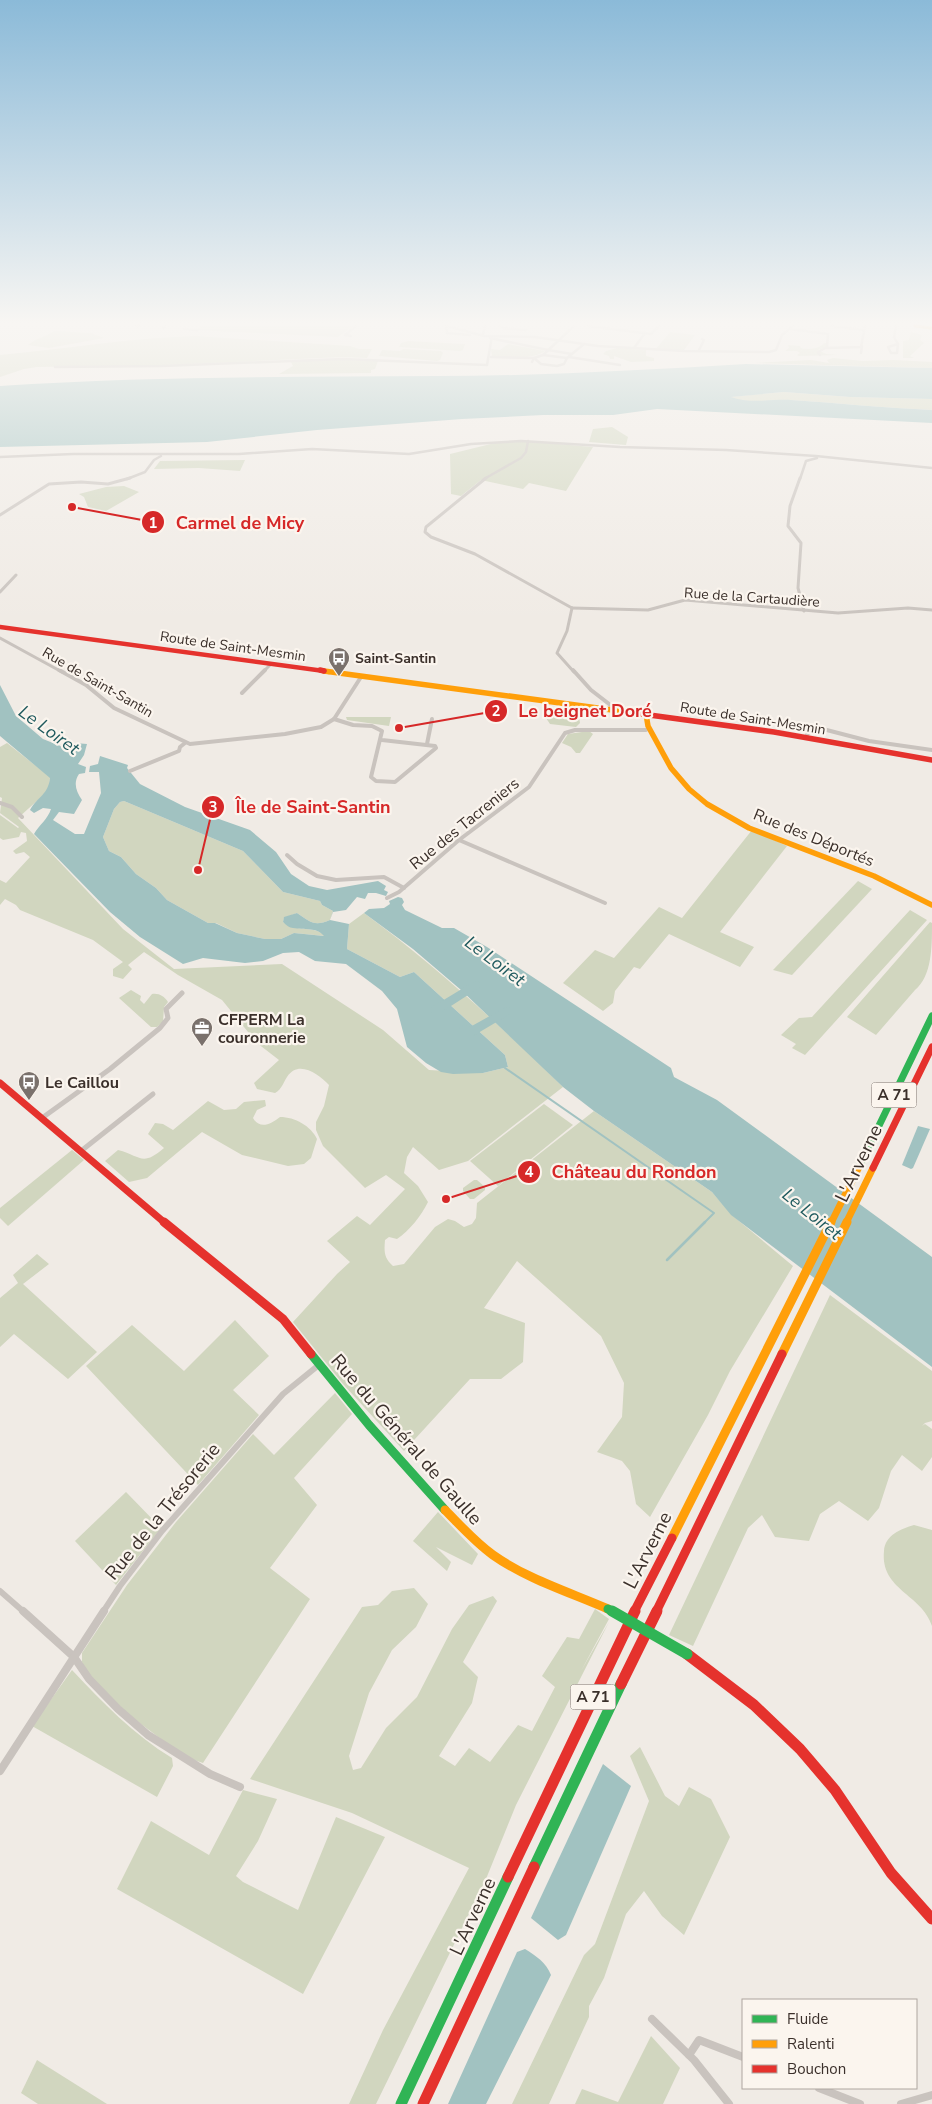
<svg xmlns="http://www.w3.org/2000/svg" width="932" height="2104" viewBox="0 0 932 2104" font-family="'Nunito Sans',sans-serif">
<rect width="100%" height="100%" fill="#f0ebe5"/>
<g fill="#d1d6bf">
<polygon points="203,326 353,326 338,337 196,330"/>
<path d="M54 331 91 333 104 338 49 348 28 345C36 338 46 337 54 331Z"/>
<polygon points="670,332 695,335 684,350 656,349"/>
<polygon points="911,332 922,335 920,340 924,343 910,356 914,358 903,358 903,341 909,340"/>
<path d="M195 336 350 346 359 349H372L367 358 343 357 166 365 37 367 24 369 0 377V355C65 349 129 338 195 336Z"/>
<polygon points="408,341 463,344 465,344 463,350 460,351 399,347 401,343"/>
<path d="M824 343H826V347L818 350 826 354 838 355 799 356 797 355 800 353 797 351H785L789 348 788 345 800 346 801 348C808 350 820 349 824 343Z"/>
<path d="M508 344 545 351C534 360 507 357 492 356L491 349 500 350Z"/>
<polygon points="617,348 646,350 646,356 654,358 654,361 631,362 614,356 614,359 610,359 609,356 603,354 606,351"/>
<polygon points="403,349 441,351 443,353 440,360 437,361 379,356 382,350 400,351"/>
<polygon points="833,358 863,361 893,360 932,362 932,368 754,363 811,360 829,363 827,360"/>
<polygon points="347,359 378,361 375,369 371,370 371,373 279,374 293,366 290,360"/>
<path d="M784 392 850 397 932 399V410C885 408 838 403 791 400 773 399 747 405 730 397Z"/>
<polygon points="612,427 628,437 626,445 589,442 593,429"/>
<polygon points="499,442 534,442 593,447 566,491 529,483 523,489 481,480 461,496 451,494 450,454"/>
<polygon points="245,460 240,471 199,468 154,469 160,461"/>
<polygon points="124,486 139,492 106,511 88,507 84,497 79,494 106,487"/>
<polygon points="549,711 572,714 579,717 580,723 576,727 550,724 544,715"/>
<polygon points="346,717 391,717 389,726 347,720"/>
<polygon points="589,731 593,734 580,753 576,753 571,747 562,743 568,734"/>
<path d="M7 743 50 777 49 790 18 818 123 929 174 969 282 964 383 1030 429 1070 483 1073 508 1067 505 1055 414 972 400 977 347 949 349 924 364 913C436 966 500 1025 563 1087L468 1161 439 1170 413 1147 407 1157 404 1173 418 1186 428 1202C421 1216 410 1230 397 1239L389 1237 385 1240C384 1252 384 1258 393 1266L404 1264 435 1227 448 1219 455 1221 464 1227 472 1224 476 1218 477 1203 594 1111 712 1192 733 1216 793 1266 730 1371 708 1415 650 1517 636 1504 630 1471 622 1461 597 1452 622 1417 624 1383 601 1336 517 1261 484 1308 525 1323 523 1362 501 1379H470L404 1451 343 1384 293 1322 337 1274 350 1262 327 1241 357 1216 370 1225 405 1189 386 1175 365 1188 323 1146 316 1130V1122L324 1106 329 1085C319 1075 299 1059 287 1077 283 1083 282 1089 275 1093L257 1089 254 1083 279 1060 257 1043 222 1000 178 975 144 952 128 965 132 969 123 979 113 976V969L123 962 93 940 20 910 16 905 5 899 0 905V880L6 883 30 857 24 852 16 854 13 851 27 841 26 833 21 832 19 837 3 840 0 838V815L18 828 19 827 0 813 2 798 0 797V747Z"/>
<path d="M124 801 243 851 283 892 320 901 322 905 333 911 330 920C314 927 311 922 297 913L284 918 283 922C297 933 315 925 325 936L294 933 281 939H265L237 933 216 923H208L167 900 156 888 136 874 121 857 109 851 103 837 114 809 120 802Z"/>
<polygon points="752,830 787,846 720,932 754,947 740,967 669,934 640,969 634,967 615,991 613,1003 603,1011 563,983 595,950 614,958 659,907 682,918"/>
<polygon points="858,881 872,889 792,975 773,970"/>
<polygon points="910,910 927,920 805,1055 792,1048 796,1044 781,1035 799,1018 812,1017"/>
<path d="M930 922 932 923C932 947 932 976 915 990L876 1035 847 1017Z"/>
<path d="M131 990 141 996 140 1000 144 1004 152 994C159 993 164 996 168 1002L164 1007 163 1022 157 1027H151L119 998Z"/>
<path d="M265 1100 266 1106 257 1110 253 1118C260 1130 271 1124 280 1117 295 1117 311 1126 317 1139L311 1158 304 1164 288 1166 242 1155 202 1132 147 1178 129 1182 105 1161 118 1150C141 1156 142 1167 164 1148L148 1134 155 1123 163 1124 173 1130 208 1101 224 1110 236 1109 244 1102Z"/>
<polygon points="544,1104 573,1125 498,1186 470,1161"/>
<polygon points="72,1150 84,1160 8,1226 0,1218 0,1208"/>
<polygon points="474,1180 477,1180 485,1187 485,1190 474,1199 470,1199 463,1191 463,1188"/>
<polygon points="37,1254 49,1264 23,1284 97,1352 68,1379 14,1334 0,1347 0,1298 18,1283 13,1275"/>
<polygon points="830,1295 932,1371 932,1421 925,1423 922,1426 925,1424 932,1429 932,1457 922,1471 902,1455 891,1471 879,1508 868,1521 839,1501 820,1514 809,1541 775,1537 762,1515 748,1528 693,1646 669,1635"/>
<polygon points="235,1320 269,1356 233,1390 259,1415 198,1485 86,1366 132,1325 184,1371"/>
<polygon points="335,1393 352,1414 294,1478 317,1505 270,1568 310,1599 203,1763 185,1757 129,1715 86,1672 82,1662 82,1653 127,1585 176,1522 253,1434 274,1455"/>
<polygon points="126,1492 161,1528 116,1585 75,1541"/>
<polygon points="438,1512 478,1554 472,1565 436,1547 451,1562 447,1571 413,1541"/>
<path d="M914 1525 932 1530V1626C922 1594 880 1590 884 1551 885 1535 901 1529 914 1525Z"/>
<polygon points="414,1588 428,1604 416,1627 392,1650 369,1693 349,1756 353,1770 361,1768 386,1728 417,1697 452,1629 469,1605 493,1596 497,1601 463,1662 478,1677 472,1703 439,1756 455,1766 469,1748 490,1762 518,1725 532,1731 555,1687 542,1676 567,1637 579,1639 595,1609 609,1619 581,1671 609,1622 516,1805 486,1879 376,2104 349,2104 383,2030 469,1868 352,1813 250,1779 362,1607 378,1605 392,1591"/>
<path d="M72 1670C102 1702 134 1735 172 1758L173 1766 157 1797 32 1726Z"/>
<polygon points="640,1747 665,1796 679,1806 689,1787 711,1799 730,1837 684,1935 662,1916 644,1891 626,1914 604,1978 589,2006 589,2017 549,2104 512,2104 584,1955 595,1944 649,1801 630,1756"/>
<polygon points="243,1790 277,1799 258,1841 236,1876 243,1882 298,1910 336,1817 385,1837 303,1994 117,1889 151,1821 209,1855"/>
<polygon points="651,2036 680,2068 663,2104 575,2104 582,2089 618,2102"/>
<polygon points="37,2060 107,2104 38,2104 21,2093"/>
</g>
<g fill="#a1c2c1" fill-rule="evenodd">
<path d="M746 364 932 368V399L850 397 784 392 731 397C748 404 773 399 791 400 838 403 885 408 932 410V423L657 409 613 415H543L462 419 317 430 207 442 0 447V386C146 376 292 377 437 376 541 376 643 370 746 364Z"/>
<path d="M0 685 16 716 43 739 63 747 75 743 87 744 84 755 78 764 86 767 85 773 79 774C73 783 76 791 82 800L74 814 59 812 53 820 75 834H84L101 793 99 772H89L90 766 98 764 100 756 128 765 127 768 140 784 185 807 250 830 276 852 291 874 309 886 327 890 378 881 386 886 384 890 388 892 386 896 376 893H368L365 899 357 897 346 910 333 912 330 920 349 924 347 949 400 977 414 972 505 1055 508 1067 483 1073 453 1074 441 1072 426 1063 407 1047 397 1009 382 991 346 964 315 961 299 952 283 953 263 961 245 963 203 958 183 964 140 937 110 912 34 834C39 825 48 819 51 809L43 808 34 813 30 810C38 796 48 795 50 778L0 736ZM124 801 243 851 283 892 320 901 322 905 333 911 330 920C314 927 311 922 297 913L284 917 283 922C286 925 290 928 293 928 304 930 317 927 324 936L294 933 281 939H265L237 933 215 923H208L167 900 156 888 136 874 121 857 109 851 103 837 114 809 120 802Z"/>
<polygon points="398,897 402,898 404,902 402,905 405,910 442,928 454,928 487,947 671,1068 674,1077 717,1100 932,1257 932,1367 731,1215 712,1192 594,1111 563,1087 461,990 413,949 364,913 369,909 384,908 390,904 389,901"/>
<polygon points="918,1126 930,1129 913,1168 911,1169 902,1165"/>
<polygon points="603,1764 631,1786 566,1935 558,1940 531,1918"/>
<path d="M525 1949C536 1956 546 1962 551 1975L486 2104H448L517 1952Z"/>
</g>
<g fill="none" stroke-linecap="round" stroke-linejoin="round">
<polyline stroke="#a1c2c1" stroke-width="2" points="505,1068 714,1213 704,1223"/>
<polyline stroke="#a1c2c1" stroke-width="2.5" points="667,1260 705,1222"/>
<g fill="#a1c2c1" fill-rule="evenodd">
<polygon points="475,981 479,982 480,985 479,988 440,1013 432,1013 431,1010 432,1007"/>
<polygon points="506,1007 510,1008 511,1011 510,1014 473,1036 465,1036 458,1029 464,1025 470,1027"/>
</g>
<g stroke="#c9c3be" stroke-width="2.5">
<polyline points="136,326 139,326"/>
<polyline points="446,326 447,333 470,335"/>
<polyline points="447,326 484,336 535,337 598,346 684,351 769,352 776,350 782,335 793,326"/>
<polyline points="500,326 503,328 526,330"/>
<polyline points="588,326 651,334 659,326"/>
<polyline points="832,326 864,330"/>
<polyline points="896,326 894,337 898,344"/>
<polyline points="163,328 165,326"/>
<polyline points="184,329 197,330"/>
<polyline points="790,329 828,334 827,347 818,352 820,355"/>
<polyline points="483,335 485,326"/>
<polyline points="351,336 345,335 356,326"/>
<polyline points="490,338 548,350"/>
<polygon points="898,344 897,353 891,353 888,347"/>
<polyline points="634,348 645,333"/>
<polyline points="826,348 861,347 865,326"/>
<polyline points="548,350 572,354"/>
<polyline points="699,350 704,340 702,339"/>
<polyline points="861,353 862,346"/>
<polyline points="543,355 567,358"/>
<polyline points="491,357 534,358 541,364 557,366 564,364 567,358 584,344"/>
<polyline points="569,357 620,365"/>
<polyline points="532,362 534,358 543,355 574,326"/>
<polyline points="55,367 162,366 343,359 487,365 492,336"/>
<polyline points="0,457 73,454 239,454 312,449 409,454 471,444 521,441 620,447 726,450 816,456 932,468"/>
<polyline points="127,479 145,472 154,460 161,456"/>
<polyline points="484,479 521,458 526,452 528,441"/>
<polyline points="800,479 806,461 817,458"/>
</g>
<g stroke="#c9c3be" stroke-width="3">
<polyline points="486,478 426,527 425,532 431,537 475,554 572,608"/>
<polyline points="800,478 790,506 788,526 801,543 798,588 804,611"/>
<polyline points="0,515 49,484 81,482 108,484 130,478"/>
<polyline points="0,592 16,575"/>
<polyline points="572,608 648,610 685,600 838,613 908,608 932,610"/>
<polyline points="572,608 567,631 557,653 574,672"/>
<polyline points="0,638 62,672"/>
<polyline points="263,672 271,664"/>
</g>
<g stroke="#c9c3be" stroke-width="4">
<polyline points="59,670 86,685 114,708 190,744 285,734 321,727 334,719 361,677"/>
<polyline points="573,670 591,690 613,707 614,710"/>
<polyline points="242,693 265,670"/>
<polyline points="334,719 353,725 372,726 382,731 371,777 376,781 395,782 436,748 435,746 382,740"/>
<polyline points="806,737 810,729 819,728 869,741 932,750"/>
<polyline points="427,744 432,719"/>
<polyline points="130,771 179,751 180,747 185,743"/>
<polyline points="0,803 12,807 22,817"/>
<polyline points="459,840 605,903"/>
<polyline points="287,855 297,864 317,876 336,880 384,877 404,888"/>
<polyline points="387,898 399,892 459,840 529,787 565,733 575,730 646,730"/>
</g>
<g stroke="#c9c3be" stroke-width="5">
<polyline points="42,1118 110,1069 160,1028 168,1018 166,1009 182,993"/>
<polyline points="81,1151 153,1094"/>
</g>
<g stroke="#c9c3be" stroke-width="6">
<polyline points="0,1591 24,1612"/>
<polyline points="103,1612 120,1586 162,1531 283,1394 320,1364"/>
</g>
<g stroke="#c9c3be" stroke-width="8">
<polyline points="23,1611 74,1657 89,1679 118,1709 148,1735 210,1774 240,1787"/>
<polyline points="0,1771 104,1611"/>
<polyline points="652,2019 694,2060 729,2104"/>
<polyline points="689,2055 699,2040 743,2057"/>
<polyline points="819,2088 860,2104"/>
<polyline points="901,2104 932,2095"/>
</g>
<polyline stroke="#30b455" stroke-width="7" points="859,1167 932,1016"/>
<polyline stroke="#30b455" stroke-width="9" points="311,1354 369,1425 445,1510"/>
<g stroke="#30b455" stroke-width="11">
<polyline points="534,1867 621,1684"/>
<polyline points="401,2104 508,1877"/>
</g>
<polyline stroke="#ff9f0a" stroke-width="3" points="915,326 932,328"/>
<polyline stroke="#ff9f0a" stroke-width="4.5" points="324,671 329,672"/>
<g stroke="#ff9f0a" stroke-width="5.5">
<polyline points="324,671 642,714"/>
<polyline points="646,714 648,726 671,768 689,789 707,804 749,828 874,876 932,905"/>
</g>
<g stroke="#ff9f0a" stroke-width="7">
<polyline points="831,1223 859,1167"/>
<polyline points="846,1223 873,1168"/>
</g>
<g stroke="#ff9f0a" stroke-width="9">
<polyline points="782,1354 847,1222"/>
<path d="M445 1510C460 1525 475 1542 493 1555 527 1579 569 1592 608 1609"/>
<polyline points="672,1538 831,1222"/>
</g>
<polyline stroke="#e5322d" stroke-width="4.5" points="0,627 324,671"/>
<g stroke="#e5322d" stroke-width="5.5">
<polyline points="320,670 324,671"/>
<polyline points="642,714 774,732 932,760"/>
</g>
<g stroke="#e5322d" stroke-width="7">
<polyline points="0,1083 165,1223"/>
<polyline points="873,1168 932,1047"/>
</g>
<g stroke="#e5322d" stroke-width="9">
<polyline points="164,1222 283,1319 311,1354"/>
<polyline points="634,1612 672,1538"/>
<polyline points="656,1612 782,1354"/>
</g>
<g stroke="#e5322d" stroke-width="11">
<polyline points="687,1654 754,1705 800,1749 835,1790 891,1873 932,1919"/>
<polyline points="621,1684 657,1611"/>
<polyline points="508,1877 635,1611"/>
<polyline points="423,2104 534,1867"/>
</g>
<polyline stroke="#30b455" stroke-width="9" points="608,1609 614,1612"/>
<polyline stroke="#30b455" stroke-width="11" points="612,1611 687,1654"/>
</g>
<linearGradient id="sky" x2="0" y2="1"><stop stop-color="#8bbad8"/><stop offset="0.52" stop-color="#f8f6f3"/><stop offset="1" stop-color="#f8f6f3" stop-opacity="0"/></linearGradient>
<rect width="932" height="621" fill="url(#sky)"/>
<defs>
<g id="bus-pin" transform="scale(1.125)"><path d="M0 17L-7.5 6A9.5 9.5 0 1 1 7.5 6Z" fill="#7a716c" stroke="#fbf5ee"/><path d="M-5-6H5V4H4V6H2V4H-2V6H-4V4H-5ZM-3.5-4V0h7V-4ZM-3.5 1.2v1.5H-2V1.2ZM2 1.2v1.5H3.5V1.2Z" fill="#fff"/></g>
<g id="office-pin" transform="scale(1.125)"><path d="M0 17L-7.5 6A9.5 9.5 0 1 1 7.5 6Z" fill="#7a716c" stroke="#fbf5ee"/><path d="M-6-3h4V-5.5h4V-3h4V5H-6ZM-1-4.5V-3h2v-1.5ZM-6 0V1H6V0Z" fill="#fff"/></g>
</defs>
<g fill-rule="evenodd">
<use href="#bus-pin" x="339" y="658"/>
<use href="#office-pin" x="202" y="1028"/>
<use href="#bus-pin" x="29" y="1082"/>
</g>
<g text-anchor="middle" stroke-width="4.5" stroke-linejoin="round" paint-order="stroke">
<g font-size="14" fill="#3b302b" stroke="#fbf5ee">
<text transform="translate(752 597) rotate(4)" y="5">Rue de la Cartaudière</text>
<text transform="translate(233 646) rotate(8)" y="5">Route de Saint-Mesmin</text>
<text transform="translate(98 682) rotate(30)" y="5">Rue de Saint-Santin</text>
<text transform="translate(753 718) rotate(9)" y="5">Route de Saint-Mesmin</text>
</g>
<g font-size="14" font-weight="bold" fill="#3b302b" stroke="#fbf5ee" text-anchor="start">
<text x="355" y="663">Saint-Santin</text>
</g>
<g fill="#fbf5ee" stroke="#756b66" stroke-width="1">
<rect x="871.5" y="1082.5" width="45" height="25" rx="4"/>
<rect x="570.5" y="1684.5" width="45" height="25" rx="4"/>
</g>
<g font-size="15" font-weight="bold" fill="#3b302b">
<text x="894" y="1100">A 71</text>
<text x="593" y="1702">A 71</text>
</g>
<g font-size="16" fill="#3b302b" stroke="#fbf5ee">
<text transform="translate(464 823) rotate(-39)" y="6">Rue des Tacreniers</text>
<text transform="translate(814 837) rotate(22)" y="6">Rue des Déportés</text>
</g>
<g font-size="16" font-weight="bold" fill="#3b302b" stroke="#fbf5ee" text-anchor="start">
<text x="218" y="1025">CFPERM La<tspan x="218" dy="18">couronnerie</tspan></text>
<text x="45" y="1088">Le Caillou</text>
</g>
<g font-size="18" font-style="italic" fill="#1f5a5e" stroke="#fbf5ee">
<text transform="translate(49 730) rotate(36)" y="6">Le Loiret</text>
<text transform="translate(495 961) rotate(37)" y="6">Le Loiret</text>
<text transform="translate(812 1214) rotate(39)" y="6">Le Loiret</text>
</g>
<g font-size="19" fill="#3b302b" stroke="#fbf5ee">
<text transform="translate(858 1163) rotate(-64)" y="7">L'Arverne</text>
<text transform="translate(407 1439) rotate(49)" y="7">Rue du Général de Gaulle</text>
<text transform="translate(162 1511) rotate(-51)" y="7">Rue de la Trésorerie</text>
<text transform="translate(647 1550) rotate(-63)" y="7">L'Arverne</text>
<text transform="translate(472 1916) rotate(-65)" y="7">L'Arverne</text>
</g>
</g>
<path fill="none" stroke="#d62828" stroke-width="2" d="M72 507L153 522M399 728L496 711M198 870L213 807M446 1199L529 1172"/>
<g fill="#d62828" stroke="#fbf5ee" stroke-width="2">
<circle cx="72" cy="507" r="5"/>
<circle cx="399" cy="728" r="5"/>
<circle cx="198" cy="870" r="5"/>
<circle cx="446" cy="1199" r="5"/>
<circle cx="153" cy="522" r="12"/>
<circle cx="496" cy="711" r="12"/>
<circle cx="213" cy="807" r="12"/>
<circle cx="529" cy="1172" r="12"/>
</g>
<g font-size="15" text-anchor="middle" font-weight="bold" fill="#fff">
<text x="153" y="528">1</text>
<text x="496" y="716">2</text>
<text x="213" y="812">3</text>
<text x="529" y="1177">4</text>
</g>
<g font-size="18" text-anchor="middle" font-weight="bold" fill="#d62828" stroke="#fbf5ee" stroke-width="4.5" stroke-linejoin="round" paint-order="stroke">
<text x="240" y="529">Carmel de Micy</text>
<text x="585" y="717">Le beignet Doré</text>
<text x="313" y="813">Île de Saint-Santin</text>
<text x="634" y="1178">Château du Rondon</text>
</g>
<rect x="742" y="1999" width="175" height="90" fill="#fbf5ee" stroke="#aea6a0"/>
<rect x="752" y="2015" width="25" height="8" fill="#30b455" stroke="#aea6a0"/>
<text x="787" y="2024" font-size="15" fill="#3b302b">Fluide</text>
<rect x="752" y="2040" width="25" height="8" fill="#ff9f0a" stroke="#aea6a0"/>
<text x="787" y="2049" font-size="15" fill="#3b302b">Ralenti</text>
<rect x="752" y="2065" width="25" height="8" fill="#e5322d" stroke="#aea6a0"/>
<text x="787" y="2074" font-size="15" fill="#3b302b">Bouchon</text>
</svg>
